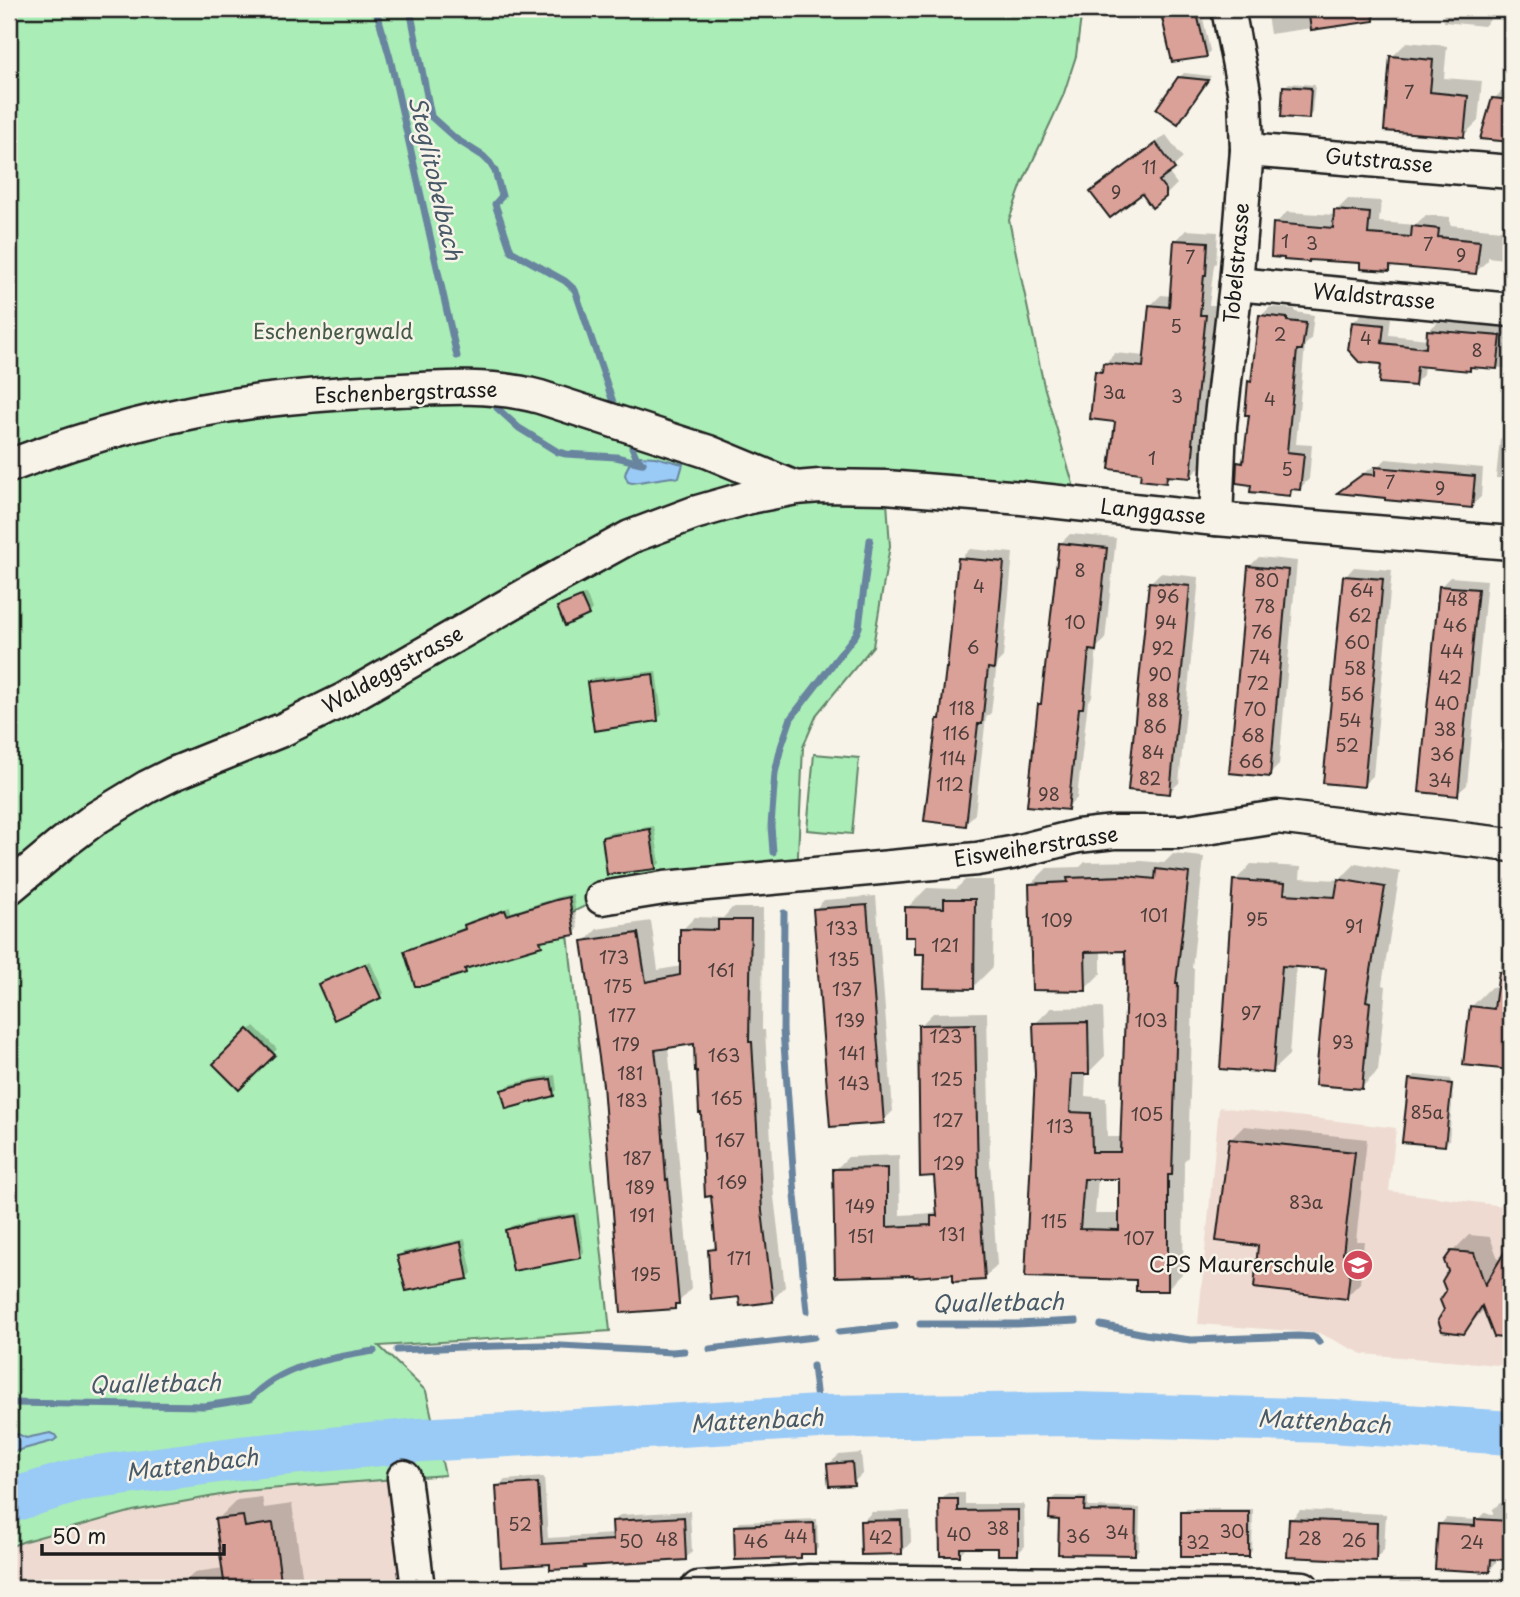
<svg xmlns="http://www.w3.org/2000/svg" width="1520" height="1597" viewBox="0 0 1520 1597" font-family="'Playpen Sans',sans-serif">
<rect width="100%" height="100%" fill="#f7f3e8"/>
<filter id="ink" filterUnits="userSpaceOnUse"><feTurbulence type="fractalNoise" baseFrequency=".0143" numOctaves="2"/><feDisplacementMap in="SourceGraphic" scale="14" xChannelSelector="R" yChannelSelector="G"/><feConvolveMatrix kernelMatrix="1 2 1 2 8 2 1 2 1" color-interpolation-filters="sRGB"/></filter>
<g filter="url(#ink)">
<g fill="#eedad0">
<polygon points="1219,1107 1396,1128 1389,1191 1511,1207 1511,1366 1363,1354 1319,1333 1198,1324"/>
<polygon points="404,1477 418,1588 9,1588 9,1547 25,1541 133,1511 242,1491"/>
</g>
<g fill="#aaedb6" stroke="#638469" stroke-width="2">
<polygon points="9,9 1082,9 1076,56 1063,96 1022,184 1009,220 1044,386 1079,504 886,487 890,546 873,646 817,714 803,747 797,876 602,898 566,915 610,1331 379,1346 426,1391 445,1475 242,1491 133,1511 25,1541 9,1547"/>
<polygon points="814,754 859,758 852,834 807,830"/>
</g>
<g fill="#9acaf6" stroke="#68849f" stroke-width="2">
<path d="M640 456 655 457 683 464 679 478 672 477 632 483 628 482 625 475C627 466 631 459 640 456Z"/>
<polygon points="50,1433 55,1435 57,1438 53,1441 9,1453 9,1437 18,1434 26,1438"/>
</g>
<g fill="#0003" fill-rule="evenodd">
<polygon points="1162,9 1201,9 1210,51 1206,56 1174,60"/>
<polygon points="1266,9 1366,9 1367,14 1360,21 1270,34"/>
<polygon points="1443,9 1483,9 1490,20 1484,26 1444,22"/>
<polygon points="1407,42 1447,46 1444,78 1482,81 1478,121 1463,136 1392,57"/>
<polygon points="1184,73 1211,76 1182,117 1179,78"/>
<polygon points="1289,83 1315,85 1312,113 1308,117 1285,87"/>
<polygon points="1509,84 1511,84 1511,141 1483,138 1494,99"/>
<polygon points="1166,135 1183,158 1168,172 1177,184 1168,193 1153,205 1142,192 1092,192 1102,183"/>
<polygon points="1348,199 1381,201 1379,222 1416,225 1426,215 1450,217 1450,225 1511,231 1511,260 1488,257 1488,260 1476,272 1394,265 1389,269 1362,261 1275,224 1287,212 1336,215 1336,211"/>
<polygon points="1186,230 1218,232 1216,263 1214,265 1209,305 1215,305 1202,434 1204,434 1201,466 1190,477 1172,475 1166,481 1143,472 1117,420 1097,372 1115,353 1145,356 1151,305 1161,295 1171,296 1175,241"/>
<polygon points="1270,307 1295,309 1295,312 1314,315 1311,339 1305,345 1296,444 1312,445 1309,479 1300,488 1296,487 1289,494 1253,483 1239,463 1245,457 1251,414 1250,382 1253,379 1261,316"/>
<polygon points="1362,314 1391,317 1389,335 1428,339 1429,330 1438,322 1508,328 1508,335 1511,335 1511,369 1473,365 1469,369 1424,365 1423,375 1414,384 1383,363 1353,322"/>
<polygon points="1511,373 1511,398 1508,398"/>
<polygon points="1509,431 1511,431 1511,479 1496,478 1500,439"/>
<polygon points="1386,459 1483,468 1481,497 1471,506 1341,492 1348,484 1374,466 1379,466"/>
<polygon points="1070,534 1116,538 1105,640 1097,647 1092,697 1088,701 1077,798 1067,808 1040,705 1043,701 1060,544"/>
<polygon points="970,549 1013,553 1003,657 997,663 991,713 986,717 975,814 965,824 938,720 942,716 960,559"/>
<polygon points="1259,557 1297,561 1279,765 1269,775 1249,567"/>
<polygon points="1354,567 1392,570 1373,776 1363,785 1345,577"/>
<polygon points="1160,573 1199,577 1179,783 1169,792 1150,583"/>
<polygon points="1450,577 1487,580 1467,785 1457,794 1441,586"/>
<polygon points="586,594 592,609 588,614 559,608 564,604"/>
<polygon points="656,671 662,715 657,719 589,683 593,678"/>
<polygon points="654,826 660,863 656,867 604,837 608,833"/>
<path d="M1173 854 1204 857 1192 968H1194L1188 1157 1184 1161 1183 1273 1167 1289 1138 1279 1027 1276 1037 1074 1035 1024 1051 1008 1103 1007 1105 1056 1089 1072H1086L1085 1096 1106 1098 1107 1137H1122L1127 949 1101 950V973L1085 989 1031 884 1047 868 1080 867 1085 862 1142 861 1164 863ZM1098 1177 1121 1178V1214H1095Z"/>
<polygon points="1356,863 1400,871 1382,985 1386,986 1378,1071 1362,1087 1327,968 1296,965 1289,1055 1272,1071 1235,881 1251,864 1301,867 1300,878 1339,880"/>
<polygon points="965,880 994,880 993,967 973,987 926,953 907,908 927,888 956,889"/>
<polygon points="1511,886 1511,1068 1465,1064 1471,1007 1491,987 1498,988"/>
<polygon points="573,894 578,929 574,934 545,938 545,940 541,944 470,966 465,971 406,951 411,947 466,927 466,925 470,921 510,907 511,912 562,896"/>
<polygon points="876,896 893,1111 883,1121 815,910 824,900"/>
<polygon points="732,908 763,908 762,1030 765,1030 774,1197 785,1287 772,1300 741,1295 710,1251 717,1243 695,1041 668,1046 691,1289 674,1307 601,1057 584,942 597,929 651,921 658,970 682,966 682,930 695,917 723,918"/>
<polygon points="370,961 384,993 380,997 320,985 324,980"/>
<polygon points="987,1012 990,1162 997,1265 984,1278 954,1272 915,1275 835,1170 848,1157 899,1155 900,1215 936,1213 939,1211 920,1026 933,1013"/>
<polygon points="254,1026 277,1049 239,1088 215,1064"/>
<polygon points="555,1075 557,1090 553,1094 505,1090 509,1085 536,1078"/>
<polygon points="1415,1075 1451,1079 1444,1142 1447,1142 1444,1145 1411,1080"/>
<polygon points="1454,1080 1449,1140 1447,1142"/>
<polygon points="1244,1126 1367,1139 1356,1241 1364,1241 1360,1283 1346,1297 1260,1244 1230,1140"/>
<polygon points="578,1213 584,1252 580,1256 507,1231 511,1226 536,1219"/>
<polygon points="1469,1235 1490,1237 1500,1264 1511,1250 1511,1337 1495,1335 1485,1308 1464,1332 1446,1311 1452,1252"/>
<polygon points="465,1239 472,1273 468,1277 399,1256 403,1252"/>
<polygon points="861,1453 863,1473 853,1483 829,1464 839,1455"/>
<polygon points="544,1477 548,1538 614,1534 613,1522 620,1515 690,1511 692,1552 685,1559 551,1562 498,1486 505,1480"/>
<polygon points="948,1493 965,1493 965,1504 1024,1504 1025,1546 1017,1554 1000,1546 967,1547 959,1554 941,1500"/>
<polygon points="1056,1496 1088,1497 1088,1507 1140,1508 1139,1549 1134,1554 1060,1518 1051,1500"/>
<polygon points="262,1497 264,1508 292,1504 304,1588 179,1588 195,1572 224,1568 217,1520 237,1500"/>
<polygon points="1500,1503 1511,1504 1511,1559 1496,1558 1496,1563 1489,1570 1440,1525 1446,1518 1477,1520 1484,1513 1493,1514 1493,1509"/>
<polygon points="1187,1509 1253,1509 1252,1551 1248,1555 1183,1513"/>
<polygon points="1300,1510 1386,1514 1384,1550 1375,1559 1291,1520"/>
<polygon points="910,1511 911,1542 902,1552 862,1522 872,1512"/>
<polygon points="817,1519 818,1548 814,1553 804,1553 800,1556 736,1527 740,1522"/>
</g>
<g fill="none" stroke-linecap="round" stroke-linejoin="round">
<g stroke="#68849f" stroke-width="7">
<polyline points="376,9 390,58 457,356"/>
<polyline points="410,9 431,116"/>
<polyline points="427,113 456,139 483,156 490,163 495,171 502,196 495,204 511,251 565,281 575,290 614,405"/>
<polyline points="497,408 519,428 558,452 566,454 616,457 641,463"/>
<polyline points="632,447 637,459 643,463"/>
<polyline points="9,808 10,811"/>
<polyline points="773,852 771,826 775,773 781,747 791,718 856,634 859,627 870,540"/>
<polyline points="784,913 783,1030 795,1196 807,1311"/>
<polyline points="920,1324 1017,1324 1076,1321"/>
<polyline points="1101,1325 1145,1334 1191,1340 1298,1336 1315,1337 1319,1342"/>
<polyline points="839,1332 895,1326"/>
<polyline points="710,1349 814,1337"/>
<polyline points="397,1350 461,1347 543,1345 672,1352 684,1351"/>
<polyline points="813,1366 819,1417"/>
<path d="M9 1403 205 1406 250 1399C281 1365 330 1358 374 1351"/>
<polyline points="1330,1417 1331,1421"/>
<polyline points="302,1447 305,1452"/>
</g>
<polyline stroke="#9acaf6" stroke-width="44" points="9,1501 82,1479 241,1458 420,1440 819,1417 1074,1414 1331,1421 1511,1433"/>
</g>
<g fill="#daa198" stroke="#1c1c1c" stroke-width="2" fill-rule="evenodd">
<polygon points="1160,9 1196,9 1207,57 1172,62"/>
<polygon points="1308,9 1373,9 1374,21 1311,30"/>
<polygon points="1390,56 1433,60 1430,92 1468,96 1464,137 1384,131"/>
<polygon points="1178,77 1208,80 1178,124 1156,109"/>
<polygon points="1283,86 1311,88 1309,119 1281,117"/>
<polygon points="1492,98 1511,100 1511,142 1480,139"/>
<polygon points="1156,143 1175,169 1159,181 1166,190 1166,197 1152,208 1142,194 1110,218 1090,192"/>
<polygon points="1334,210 1370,213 1368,234 1411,237 1412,226 1439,229 1438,237 1480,241 1476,274 1390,266 1390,271 1360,269 1360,263 1309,260 1309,262 1284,260 1284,258 1271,257 1273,223 1333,228"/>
<polygon points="1174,240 1208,242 1206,275 1204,275 1200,315 1206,315 1192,444 1194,444 1191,478 1167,476 1166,483 1140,480 1141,473 1109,469 1115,422 1090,419 1095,371 1102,372 1103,363 1143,367 1149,305 1169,307"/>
<polygon points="1259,315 1287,318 1287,321 1306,323 1302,350 1297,350 1287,452 1304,454 1300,490 1291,489 1290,496 1250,492 1251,485 1236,483 1237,462 1243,463 1249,415 1245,415 1248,381 1251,382"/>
<polygon points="1352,322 1384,325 1382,343 1426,348 1427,330 1501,336 1497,369 1470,367 1470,371 1417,366 1415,386 1379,383 1381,364 1359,362 1348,350"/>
<polygon points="1375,467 1475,476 1472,508 1385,500 1385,498 1337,493 1363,474 1375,475"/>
<polygon points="1059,543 1107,548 1096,651 1089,650 1083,708 1079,708 1068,810 1027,806 1038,704 1041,704"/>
<polygon points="958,558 1004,562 994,669 988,668 982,724 978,724 966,826 924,821 937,719 940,719 946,668 947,668"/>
<polygon points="1248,566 1288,570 1270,777 1229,773"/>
<polygon points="1343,576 1383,579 1364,787 1323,783"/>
<polygon points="1149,582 1190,586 1170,794 1128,790"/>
<polygon points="1439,586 1478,589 1458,796 1419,792"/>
<polygon points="581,597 589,615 565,626 557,607"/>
<polygon points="653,674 658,721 594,731 587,682"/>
<polygon points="650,829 656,869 607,875 602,837"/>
<path d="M1156 869 1189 873 1176 983H1178L1172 1175H1168V1291H1136V1280L1025 1277 1035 1074 1033 1023 1088 1022 1089 1074H1072L1070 1112 1091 1113 1092 1152H1120L1126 983 1125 951 1085 952 1086 991 1032 990 1029 884 1068 882 1067 878 1125 876 1155 879ZM1084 1179H1119V1230L1080 1229Z"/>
<polygon points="1338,879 1385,887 1366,1001 1370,1002 1362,1089 1315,1085 1326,969 1282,966 1273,1073 1220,1069 1233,880 1285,883 1284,894 1335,897"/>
<polygon points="569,897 575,935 540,941 542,946 465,969 466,973 423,986 415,986 404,951 465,929 464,925 505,910 507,915 556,900"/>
<polygon points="944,899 975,899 974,989 923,988 924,954 915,954 915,937 905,937 905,907 944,908"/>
<polygon points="867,905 884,1123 830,1127 813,909"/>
<polygon points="718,920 751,920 749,1042 752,1042 762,1211 773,1302 740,1306 739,1297 711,1300 708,1250 716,1249 711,1196 705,1197 701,1113 699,1113 697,1071 695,1071 694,1044 655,1050 659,1080 666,1180 668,1179 679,1304 675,1304 675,1309 621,1313 603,1085 582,941 638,933 646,982 680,975 680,929 718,930"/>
<polygon points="365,964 381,998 334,1020 318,984"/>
<polygon points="1499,972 1511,972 1511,1070 1463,1065 1470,1006 1494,1009"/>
<polygon points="975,1024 978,1176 985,1280 953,1282 953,1274 914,1277 913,1275 835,1277 833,1169 887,1168 887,1227 931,1225 931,1216 937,1216 934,1176 920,1177 918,1025"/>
<polygon points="248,1029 275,1055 239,1090 213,1064"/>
<polygon points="551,1079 554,1096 506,1109 501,1090 530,1082"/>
<polygon points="1409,1079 1452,1084 1445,1146 1402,1142"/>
<polygon points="1229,1139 1355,1152 1343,1254 1352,1255 1347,1299 1254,1288 1258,1246 1216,1241"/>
<polygon points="574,1216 581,1258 513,1271 505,1230 530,1223"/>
<polygon points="1511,1241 1511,1339 1494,1337 1482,1306 1464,1334 1442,1331 1438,1320 1444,1310 1440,1300 1446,1291 1442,1281 1448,1271 1444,1261 1451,1251 1474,1253 1485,1285"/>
<polygon points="461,1242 468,1279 406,1291 397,1256"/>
<polygon points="852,1462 854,1485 829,1486 827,1464"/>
<polygon points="538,1483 542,1544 613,1540 612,1521 684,1517 686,1560 584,1566 585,1568 550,1570 550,1564 501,1567 496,1486"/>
<polygon points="939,1499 958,1499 958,1511 1018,1510 1018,1555 998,1555 998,1548 960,1548 960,1556 940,1556"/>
<polygon points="1050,1500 1085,1500 1084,1511 1136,1512 1135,1555 1058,1554 1059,1520 1049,1519"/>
<rect x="1181" y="1512" width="68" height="45"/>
<polygon points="243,1516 245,1527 273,1523 282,1588 225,1588 215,1519"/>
<polygon points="1289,1519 1377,1523 1376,1561 1287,1557"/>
<polygon points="1475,1519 1509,1521 1507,1560 1491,1559 1490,1572 1435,1569 1438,1524 1475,1526"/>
<polygon points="901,1520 902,1554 861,1555 860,1521"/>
<polygon points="814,1523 815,1554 801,1554 801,1558 735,1560 734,1526"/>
</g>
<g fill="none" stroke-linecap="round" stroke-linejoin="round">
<g stroke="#1c1c1c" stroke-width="37">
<g id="minor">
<polyline points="1247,150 1511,172"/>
<polyline points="1236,284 1511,310"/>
<path d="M9 466C89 435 175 412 260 401 301 396 341 393 382 391 435 388 489 383 540 397L709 452 796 488"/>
<polyline points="1216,519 1220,425 1236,284 1247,150 1245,96 1228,9"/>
<polyline points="9,888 63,843 96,818 147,787 173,774 282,730 345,699 550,581 630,537 694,513 750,497 796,488 820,486 886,487 1022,498 1216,519 1511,543"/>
<polyline points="602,898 664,888 977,859 1011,853 1078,836 1114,832 1181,832 1277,817 1511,845"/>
<polyline points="404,1477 418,1588"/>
<polyline points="698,1588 809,1581 1266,1586 1303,1588"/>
</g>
</g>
<use href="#minor" stroke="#f7f3e8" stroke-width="32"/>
</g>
</g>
<defs>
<g id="school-disc" transform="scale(1.575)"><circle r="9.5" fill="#d1495b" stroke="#f7f3e8"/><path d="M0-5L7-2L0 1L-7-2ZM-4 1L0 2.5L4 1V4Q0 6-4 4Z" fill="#fff"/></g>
</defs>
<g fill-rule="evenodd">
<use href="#school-disc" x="1358" y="1265"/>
</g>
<g text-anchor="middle" stroke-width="5" stroke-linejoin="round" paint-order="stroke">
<g font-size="18" fill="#4c3d3b">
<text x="1409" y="99">7</text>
<text x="1149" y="174">11</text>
<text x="1116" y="199">9</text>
<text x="1285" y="248">1</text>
<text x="1312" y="250">3</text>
<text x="1428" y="251">7</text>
<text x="1461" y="262">9</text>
<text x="1190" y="264">7</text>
<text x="1176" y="333">5</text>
<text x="1280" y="341">2</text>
<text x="1366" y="345">4</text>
<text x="1477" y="357">8</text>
<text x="1114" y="399">3a</text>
<text x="1177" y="403">3</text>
<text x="1270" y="406">4</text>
<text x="1152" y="465">1</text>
<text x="1287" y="476">5</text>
<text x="1390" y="489">7</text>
<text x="1440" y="495">9</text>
<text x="1080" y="577">8</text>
<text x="1267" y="587">80</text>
<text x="979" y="593">4</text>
<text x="1362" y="597">64</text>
<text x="1168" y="603">96</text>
<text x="1457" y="606">48</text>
<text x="1265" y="613">78</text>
<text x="1360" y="622">62</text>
<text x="1075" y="629">10</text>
<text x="1166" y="629">94</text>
<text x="1455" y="632">46</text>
<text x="1262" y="639">76</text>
<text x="1357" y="649">60</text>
<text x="973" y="654">6</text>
<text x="1163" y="655">92</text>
<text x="1452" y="658">44</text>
<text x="1260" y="664">74</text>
<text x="1355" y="675">58</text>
<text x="1160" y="681">90</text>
<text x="1450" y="684">42</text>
<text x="1258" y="690">72</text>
<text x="1352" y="701">56</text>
<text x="1158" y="707">88</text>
<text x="1447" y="710">40</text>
<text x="962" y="715">118</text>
<text x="1255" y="716">70</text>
<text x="1350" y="727">54</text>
<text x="1155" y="733">86</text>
<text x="1445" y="736">38</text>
<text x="956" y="740">116</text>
<text x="1253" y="742">68</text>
<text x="1347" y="752">52</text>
<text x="1153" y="759">84</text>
<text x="1442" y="761">36</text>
<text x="953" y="765">114</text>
<text x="1251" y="768">66</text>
<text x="1150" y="785">82</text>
<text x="1440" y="787">34</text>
<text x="950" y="791">112</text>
<text x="1049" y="801">98</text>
<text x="1154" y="922">101</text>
<text x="1257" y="926">95</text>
<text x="1057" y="927">109</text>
<text x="1354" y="933">91</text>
<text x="842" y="935">133</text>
<text x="945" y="952">121</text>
<text x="614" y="964">173</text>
<text x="844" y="966">135</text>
<text x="721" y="977">161</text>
<text x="618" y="993">175</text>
<text x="847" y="996">137</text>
<text x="1251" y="1020">97</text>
<text x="622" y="1022">177</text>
<text x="850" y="1027">139</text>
<text x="1151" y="1027">103</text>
<text x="946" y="1043">123</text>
<text x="1343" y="1049">93</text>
<text x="626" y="1051">179</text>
<text x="852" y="1060">141</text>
<text x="724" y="1062">163</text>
<text x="630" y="1080">181</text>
<text x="947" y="1086">125</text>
<text x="854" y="1090">143</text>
<text x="727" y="1105">165</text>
<text x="632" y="1107">183</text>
<text x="1427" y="1119">85a</text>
<text x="1147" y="1121">105</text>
<text x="948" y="1127">127</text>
<text x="1060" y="1133">113</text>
<text x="730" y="1147">167</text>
<text x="637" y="1165">187</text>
<text x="949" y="1170">129</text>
<text x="732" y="1189">169</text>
<text x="640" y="1194">189</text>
<text x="1306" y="1209">83a</text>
<text x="860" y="1213">149</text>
<text x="642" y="1222">191</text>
<text x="1054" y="1228">115</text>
<text x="952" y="1241">131</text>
<text x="861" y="1243">151</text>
<text x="1139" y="1245">107</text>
<text x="739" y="1265">171</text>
<text x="646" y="1281">195</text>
<text x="520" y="1531">52</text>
<text x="998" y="1535">38</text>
<text x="1232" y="1538">30</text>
<text x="1117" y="1539">34</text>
<text x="959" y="1541">40</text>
<text x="796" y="1543">44</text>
<text x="1078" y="1543">36</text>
<text x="881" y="1544">42</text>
<text x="1310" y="1545">28</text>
<text x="667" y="1546">48</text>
<text x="1354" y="1547">26</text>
<text x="631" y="1548">50</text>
<text x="756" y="1548">46</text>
<text x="1198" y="1549">32</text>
<text x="1472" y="1549">24</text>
</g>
<g font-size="21" fill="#1c1c1c" stroke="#f7f3e8">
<text transform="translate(1379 161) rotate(5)" y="7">Gutstrasse</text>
<text transform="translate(1237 263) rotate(-85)" y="7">Tobelstrasse</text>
<text transform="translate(1374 297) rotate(5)" y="7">Waldstrasse</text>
<text transform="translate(406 393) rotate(-2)" y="7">Eschenbergstrasse</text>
<text transform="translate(1153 512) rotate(6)" y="7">Langgasse</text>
<text transform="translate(393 670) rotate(-29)" y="7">Waldeggstrasse</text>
<text transform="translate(1036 847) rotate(-9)" y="7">Eisweiherstrasse</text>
</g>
<g font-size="21" fill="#475b4a" stroke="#f7f3e8">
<text x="333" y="339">Eschenbergwald</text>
</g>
<g font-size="21" fill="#1c1c1c" stroke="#f7f3e8" text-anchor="end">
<text x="1335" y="1272">CPS Maurerschule</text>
</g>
<g font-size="23" font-style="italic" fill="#485968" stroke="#f7f3e8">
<text transform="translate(435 178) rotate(77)" y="8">Steglitobelbach</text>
<text transform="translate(998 1303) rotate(-1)" y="8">Qualletbach</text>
<text transform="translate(155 1384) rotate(-1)" y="8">Qualletbach</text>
<text transform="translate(757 1421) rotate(-3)" y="8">Mattenbach</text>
<text transform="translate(1324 1422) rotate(3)" y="8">Mattenbach</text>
<text transform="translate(192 1465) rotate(-7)" y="8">Mattenbach</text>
</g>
</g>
<rect width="1520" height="1597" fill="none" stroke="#f7f3e8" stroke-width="35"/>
<rect x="18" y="18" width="1485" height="1562" fill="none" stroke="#1c1c1c" stroke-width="2.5" filter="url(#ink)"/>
<path d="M42 1544v10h182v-10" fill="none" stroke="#1c1c1c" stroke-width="3.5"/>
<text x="52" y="1544" font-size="21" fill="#1c1c1c" stroke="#f7f3e8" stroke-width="5" paint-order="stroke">50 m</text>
</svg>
